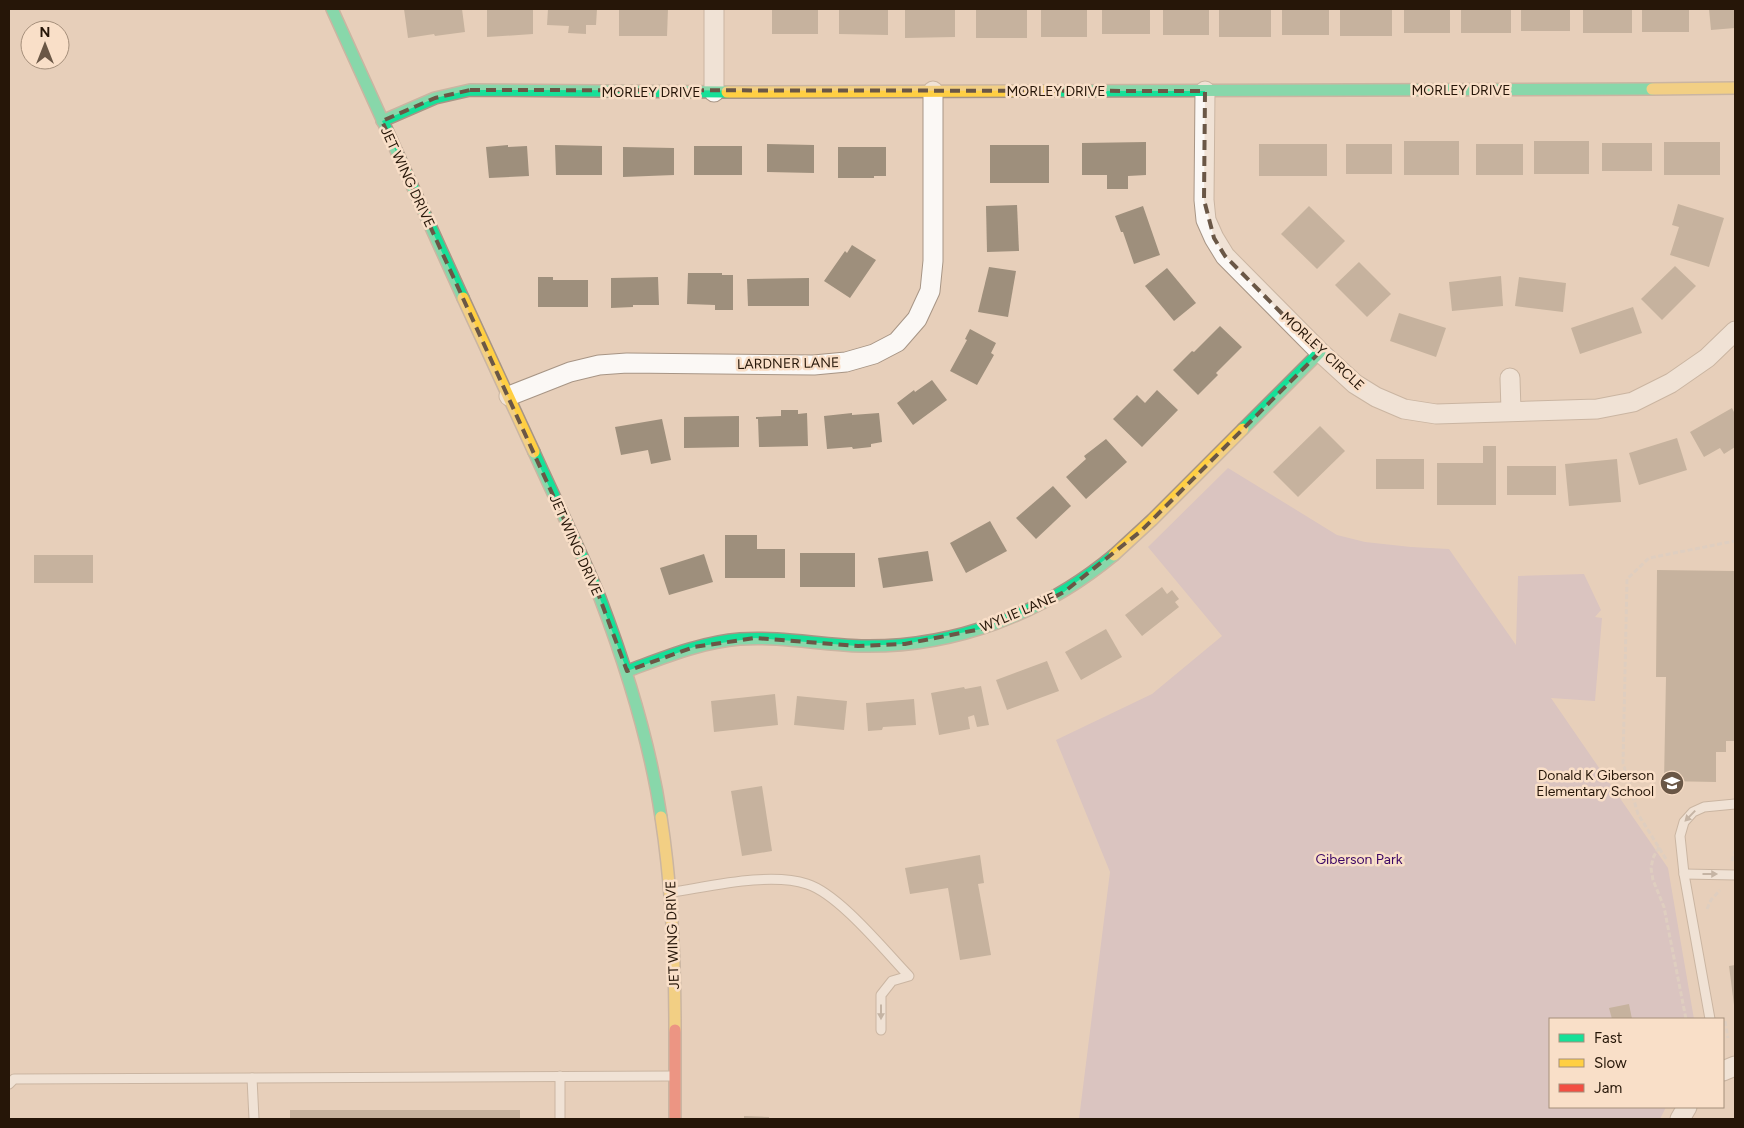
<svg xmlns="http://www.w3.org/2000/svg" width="1744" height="1128" viewBox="0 0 1744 1128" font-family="Figtree,sans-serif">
<rect width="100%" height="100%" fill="#e7cfba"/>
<polygon fill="#cab5c7" points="1228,468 1337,535 1365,542 1411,547 1449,549 1516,645 1518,576 1584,574 1601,610 1595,617 1602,618 1595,701 1551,698 1668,868 1694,1019 1550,1019 1550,1107 1666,1107 1660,1119 1079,1119 1110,872 1056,740 1152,694 1222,636 1148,547"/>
<g fill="#9e8f7c">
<polygon points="404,9 462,9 465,32 435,36 434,34 408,38"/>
<polygon points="487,9 533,9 533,34 487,37"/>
<polygon points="548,9 597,9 596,25 586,25 586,34 568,33 569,26 547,25"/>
<polygon points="619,9 668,9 667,36 619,36"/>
<rect x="772" y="9" width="46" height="25"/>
<polygon points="839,9 888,9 888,35 839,34"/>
<polygon points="905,9 955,9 955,37 905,38"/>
<rect x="1041" y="9" width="46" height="28"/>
<rect x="1102" y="9" width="48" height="25"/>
<rect x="1163" y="9" width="46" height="26"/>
<rect x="1219" y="9" width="52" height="28"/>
<rect x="1282" y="9" width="47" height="26"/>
<rect x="1340" y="9" width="52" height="27"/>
<rect x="1404" y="9" width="46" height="24"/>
<rect x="1461" y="9" width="50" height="24"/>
<rect x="1521" y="9" width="49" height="22"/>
<rect x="1583" y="9" width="49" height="24"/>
<rect x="1642" y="9" width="47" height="23"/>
<polygon points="1709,9 1735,9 1735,28 1711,30"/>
<rect x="976" y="10" width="51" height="28"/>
<rect x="1404" y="141" width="55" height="34"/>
<rect x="1534" y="141" width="55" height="33"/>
<polygon points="1146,142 1146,175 1128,176 1128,189 1107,189 1107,175 1082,175 1082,143"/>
<rect x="1664" y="142" width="56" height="33"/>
<rect x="1602" y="143" width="50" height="28"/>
<polygon points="767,144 814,145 814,173 767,172"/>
<rect x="1259" y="144" width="68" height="32"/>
<rect x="1346" y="144" width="46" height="30"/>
<rect x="1476" y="144" width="47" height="31"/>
<polygon points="508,145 508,147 527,146 529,176 489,178 486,147"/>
<polygon points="555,145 602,146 602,175 556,175"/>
<rect x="990" y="145" width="59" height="38"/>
<rect x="694" y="146" width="48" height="29"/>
<polygon points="623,147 674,148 674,175 623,177"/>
<polygon points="838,147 886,147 886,176 874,176 874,178 838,178"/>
<polygon points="1678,204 1724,218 1709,267 1670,255 1679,227 1672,225"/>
<polygon points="1017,205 1019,251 987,252 986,206"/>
<polygon points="1143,206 1160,255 1134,264 1123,232 1121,232 1115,216"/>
<polygon points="1309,206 1345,241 1317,269 1281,234"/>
<polygon points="852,245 876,260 850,298 824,281 845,251 847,253"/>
<polygon points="1359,262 1391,294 1367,317 1335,285"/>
<polygon points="1675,266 1696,286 1662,320 1641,299"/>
<polygon points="989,267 1016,271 1008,317 978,312"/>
<polygon points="1167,268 1196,303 1174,321 1145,286"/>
<polygon points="688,273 722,273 722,275 733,275 733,310 715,310 715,305 687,304"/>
<polygon points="1501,276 1503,306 1452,311 1449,282"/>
<polygon points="538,277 553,277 553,280 588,280 588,307 538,307"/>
<polygon points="658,277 659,305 633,305 633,307 611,308 611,278"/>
<polygon points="1519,277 1566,283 1563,312 1515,306"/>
<polygon points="809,278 809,306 748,306 747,279"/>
<polygon points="1633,307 1642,333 1580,354 1571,328"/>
<polygon points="1399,313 1446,328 1436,357 1390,341"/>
<polygon points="1220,326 1242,347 1216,373 1218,375 1198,395 1173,370 1192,351 1194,352"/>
<polygon points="970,329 996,343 991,353 994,355 977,385 950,371 967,340 965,339"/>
<polygon points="932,380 947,400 913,425 897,403 914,390 915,392"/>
<polygon points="1157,390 1178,410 1142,447 1113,419 1137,395 1145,403"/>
<polygon points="1732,408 1735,414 1735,447 1724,454 1720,448 1704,457 1690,432"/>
<polygon points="781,410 798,410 798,414 807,413 808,446 759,447 758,419 756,419 756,417 781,416"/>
<polygon points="852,413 852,415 879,413 882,442 871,444 871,447 853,449 852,447 827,449 824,416"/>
<polygon points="739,416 739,447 684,448 684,417"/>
<polygon points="662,419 671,460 651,464 648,450 621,455 615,427"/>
<polygon points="1320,426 1345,451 1298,497 1273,472"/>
<polygon points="1677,438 1687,470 1639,485 1629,453"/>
<polygon points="1106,439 1127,462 1086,499 1066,477 1086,459 1084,456"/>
<polygon points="1483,446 1496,446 1496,505 1437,505 1437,463 1483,463"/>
<rect x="1376" y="459" width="48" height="30"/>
<polygon points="1617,459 1621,502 1569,506 1565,464"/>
<rect x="1507" y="466" width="49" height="29"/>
<polygon points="1053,486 1071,506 1036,539 1016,518"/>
<polygon points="990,521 1007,551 966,573 950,543"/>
<polygon points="725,535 757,535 757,549 785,549 785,578 725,578"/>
<polygon points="928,551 933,581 883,588 878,558"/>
<rect x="800" y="553" width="55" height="34"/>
<polygon points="704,554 713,582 669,595 660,568"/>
<rect x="34" y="555" width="59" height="28"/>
<polygon points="1657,570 1735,571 1735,741 1726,741 1726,752 1716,752 1716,782 1664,781 1666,677 1656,677"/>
<polygon points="1162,587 1167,594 1172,590 1179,599 1175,602 1179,607 1142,636 1125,615"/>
<polygon points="1106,629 1122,657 1081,680 1065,652"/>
<polygon points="1047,661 1059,691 1007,710 996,680"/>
<polygon points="981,686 989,725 977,727 974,715 968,717 970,729 939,735 931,693 964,687 965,689"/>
<polygon points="775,694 778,725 714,732 711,701"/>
<polygon points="797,696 847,701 844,730 794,725"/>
<polygon points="914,699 916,725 883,727 882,730 868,731 866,703"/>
<polygon points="762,786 772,851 742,856 731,791"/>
<polygon points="980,855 984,883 978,884 991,955 960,960 948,888 910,894 905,868"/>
<polygon points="1735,965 1735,1004 1734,1005 1729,966"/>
<polygon points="1629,1004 1632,1019 1612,1019 1609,1008"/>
<rect x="290" y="1110" width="230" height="9"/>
<polygon points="744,1116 769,1117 769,1119 744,1119"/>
</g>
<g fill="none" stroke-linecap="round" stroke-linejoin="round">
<g stroke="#a79585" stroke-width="11">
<g id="lane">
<polyline points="1684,874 1735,875"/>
<path d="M673 892C712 886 770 872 807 884 839 894 885 951 909 976L892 981 881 995V1030"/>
<polyline points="1710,1019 1684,874 1680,836 1684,822 1693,812 1704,807 1735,804"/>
<polyline points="560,1076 560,1119"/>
<polyline points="252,1078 254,1119"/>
<polyline points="9,1084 14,1079 672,1076"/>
</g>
</g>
<g stroke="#a79585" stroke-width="21">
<g id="street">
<polyline points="714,9 714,92"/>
<polyline points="1205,91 1204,200 1206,220 1214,238 1225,256 1320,352 1355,384 1376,397 1404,409 1436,414 1597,409 1633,402 1671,383 1707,358 1735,331"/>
<polyline points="1510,378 1511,411"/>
<polyline points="509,396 570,372 599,365 627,363 814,365 846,362 874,354 897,342 917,319 930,291 933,261 933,91"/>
<polyline points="1723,1071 1735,1066"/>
<polyline points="1680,1119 1687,1107"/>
</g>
</g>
<g stroke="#a79585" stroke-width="14">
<g id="fast">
<polyline points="332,9 463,298"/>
<polyline points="1056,91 1652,89"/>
<polyline points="382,121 435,98 470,90 727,92"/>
<polyline points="1243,429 1320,352"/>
<path d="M534 452C556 501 580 549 600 598 627 669 650 742 661 817"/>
<path d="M627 671C663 658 701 642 740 639 781 636 821 645 861 646 954 648 1043 614 1114 555"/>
</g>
</g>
<g stroke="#a79585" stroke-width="14">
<g id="slow">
<polyline points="1652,89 1735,88"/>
<polyline points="727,92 1056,91"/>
<polyline points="463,298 534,452"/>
<polyline points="1114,555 1152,520 1243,429"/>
<path d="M661 817C672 888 675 958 675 1030"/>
</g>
</g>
<g stroke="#a79585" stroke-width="14">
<polyline id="jam" points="675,1030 675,1119"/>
</g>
<g stroke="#d4cdc7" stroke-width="3" stroke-dasharray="5 2.5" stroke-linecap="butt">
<polyline points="1659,847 1653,858 1651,868 1653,880 1664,907 1686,1019"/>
<polyline points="1666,859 1638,814 1623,763 1627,579 1649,558 1735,541"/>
<polyline points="1732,861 1735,851"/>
<polyline points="1707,909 1711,900 1720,890"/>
<polyline points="1725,1021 1728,1038"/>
</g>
<use href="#lane" stroke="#fbf8f5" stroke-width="9"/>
<use href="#street" stroke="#fbf8f5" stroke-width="19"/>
<use href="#fast" stroke="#16e098" stroke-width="11"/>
<use href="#slow" stroke="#ffcf43" stroke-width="11"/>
<use href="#jam" stroke="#f24e42" stroke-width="11"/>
</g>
<defs><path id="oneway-solid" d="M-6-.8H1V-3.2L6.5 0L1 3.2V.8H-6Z" transform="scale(1.25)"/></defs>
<g fill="#9b928a">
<use href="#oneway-solid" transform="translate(1690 816) rotate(134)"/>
<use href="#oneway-solid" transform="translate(1710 874)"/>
<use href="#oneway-solid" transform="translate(881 1012) rotate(90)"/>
</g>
<path d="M0 0H1744V1128H0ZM470 90 1205 91 1204 200 1214 238 1225 256 1320 352 1141 531 1064 592 1027 611 986 628 905 644 858 646 755 638 694 647 627 671 599 596 382 121 435 98Z" fill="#e7cfba" fill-opacity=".55" fill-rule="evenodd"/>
<path fill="none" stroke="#6a5746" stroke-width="4" stroke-dasharray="10 6" stroke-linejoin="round" d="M470 90 1205 91 1204 200 1214 238 1225 256 1320 352 1141 531 1064 592 1027 611 986 628 905 644 858 646 755 638 694 647 627 671 599 596 382 121 435 98Z"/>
<defs>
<g id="school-disc" transform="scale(1.25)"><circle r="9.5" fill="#6a5746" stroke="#f9dfc8"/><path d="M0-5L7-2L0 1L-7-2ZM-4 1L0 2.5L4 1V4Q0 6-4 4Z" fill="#fff"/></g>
</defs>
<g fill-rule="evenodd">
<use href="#school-disc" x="1672" y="783"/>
</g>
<g text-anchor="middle" stroke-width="5" stroke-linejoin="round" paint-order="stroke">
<g font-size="14" fill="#261608" stroke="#f9dfc8">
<text x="1461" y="95">MORLEY DRIVE</text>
<text x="1056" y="96">MORLEY DRIVE</text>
<text x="651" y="97">MORLEY DRIVE</text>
<text transform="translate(408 177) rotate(65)" y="5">JET WING DRIVE</text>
<text transform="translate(1323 351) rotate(43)" y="5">MORLEY CIRCLE</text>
<text transform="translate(788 363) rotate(-1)" y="5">LARDNER LANE</text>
<text transform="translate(576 545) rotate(66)" y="5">JET WING DRIVE</text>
<text transform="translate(1018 612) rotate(-23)" y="5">WYLIE LANE</text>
<text transform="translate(672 935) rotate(-92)" y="5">JET WING DRIVE</text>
</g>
<g font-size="14" fill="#261608" stroke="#f9dfc8" text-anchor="end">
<text x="1654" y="780">Donald K Giberson<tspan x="1654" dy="16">Elementary School</tspan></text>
</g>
<g font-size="14" fill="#3b0765" stroke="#f9dfc8">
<text x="1359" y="864">Giberson Park</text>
</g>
</g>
<rect width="1744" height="1128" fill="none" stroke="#261608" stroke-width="20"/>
<rect x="1549" y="1018" width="175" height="90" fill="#f9dfc8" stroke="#a58f7b"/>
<rect x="1559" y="1034" width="25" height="8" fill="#16e098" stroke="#a58f7b"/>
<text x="1594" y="1043" font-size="15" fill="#261608">Fast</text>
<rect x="1559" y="1059" width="25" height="8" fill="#ffcf43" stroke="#a58f7b"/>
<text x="1594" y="1068" font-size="15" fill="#261608">Slow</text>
<rect x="1559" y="1084" width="25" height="8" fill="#f24e42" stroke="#a58f7b"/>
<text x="1594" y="1093" font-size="15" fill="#261608">Jam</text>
<g transform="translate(45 45)"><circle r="24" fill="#f9dfc8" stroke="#a58f7b"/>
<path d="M0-4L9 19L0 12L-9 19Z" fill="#6a5746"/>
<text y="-8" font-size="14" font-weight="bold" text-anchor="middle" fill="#261608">N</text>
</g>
</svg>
